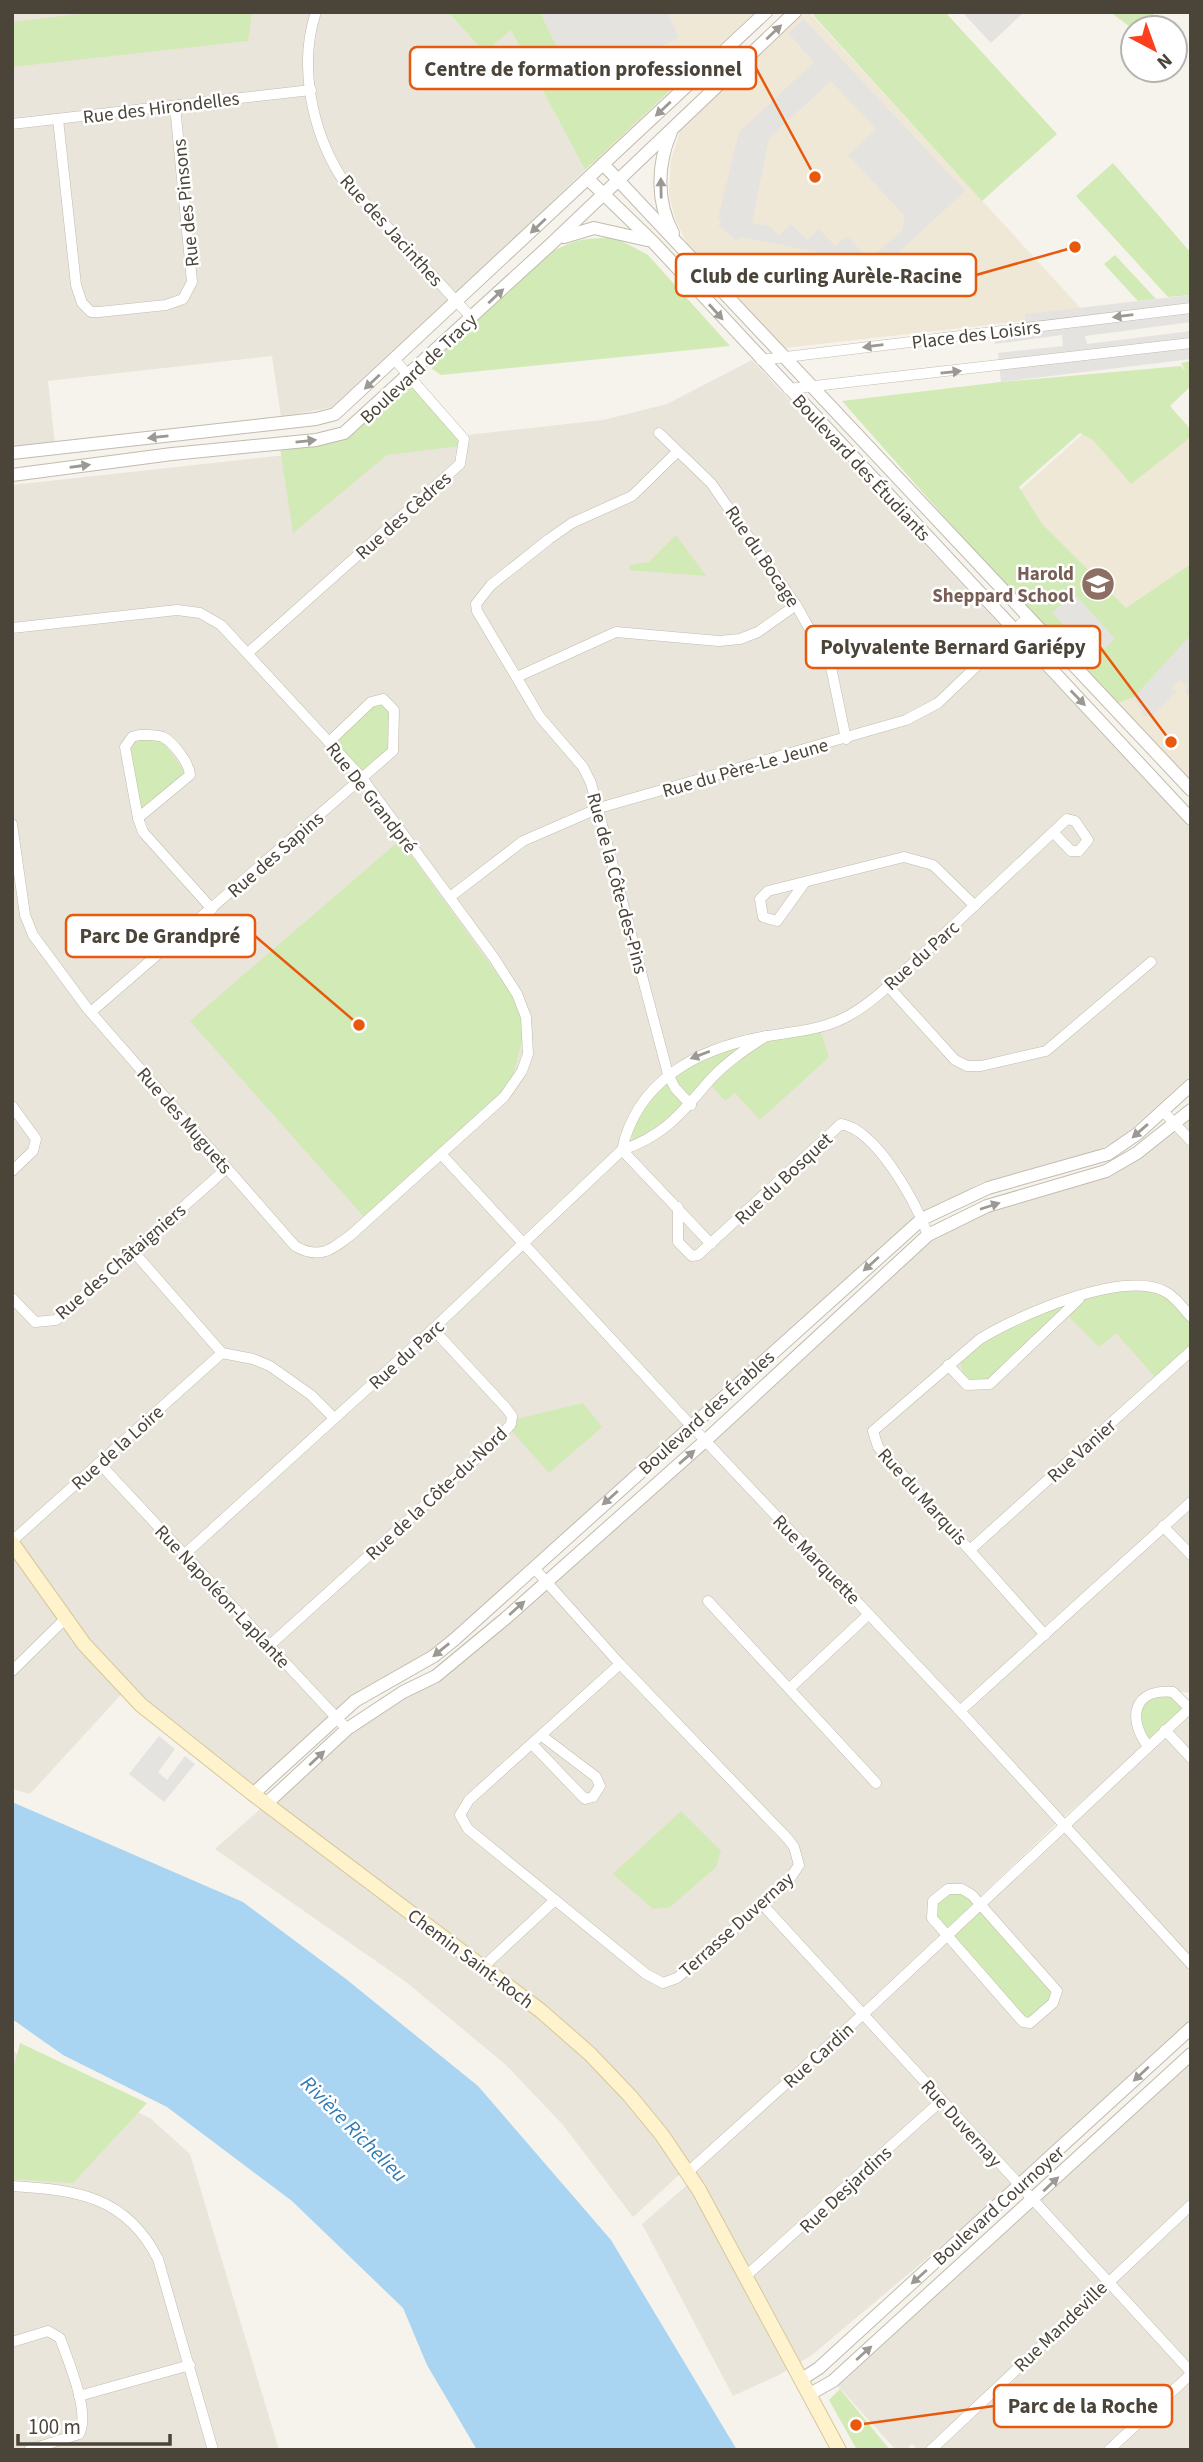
<svg xmlns="http://www.w3.org/2000/svg" width="1203" height="2462" viewBox="0 0 1203 2462" font-family="'Source Sans 3',sans-serif">
<rect width="100%" height="100%" fill="#f6f3ec"/>
<g fill="#eae5da">
<polygon points="12,12 448,12 484,52 511,29 585,170 338,406 281,417 272,356 48,381 55,445 12,449"/>
<polygon points="752,360 1191,829 1191,1075 1120,1139 1100,1149 1077,1159 982,1182 911,1223 430,1653 375,1682 349,1700 251,1787 129,1686 30,1794 12,1789 12,485 603,420 667,404"/>
<polygon points="1191,1113 1191,1693 1165,1690 1145,1746 1060,1820 978,1899 943,1887 931,1900 927,1917 930,1925 946,1936 980,1901 1191,1707 1191,2023 1026,2175 812,2355 779,2375 733,2396 642,2224 694,2179 689,2171 871,2000 633,2217 563,2125 506,2065 406,1982 215,1849 352,1728 436,1677 908,1253 988,1208 1086,1181"/>
<polygon points="12,2051 150,2118 190,2154 279,2450 12,2450"/>
<polygon points="1191,2060 1191,2450 918,2450 912,2444 906,2450 896,2450 838,2386"/>
</g>
<g fill="#efe8d6">
<polygon points="510,12 756,12 594,166"/>
<polygon points="804,12 809,12 1086,314 784,348 687,244 675,218 669,194 671,160 680,131"/>
<polygon points="1139,383 1191,443 1191,782 1111,702 965,540"/>
</g>
<g fill="#d2eab5">
<polygon points="97,12 252,12 248,41 12,67 12,22"/>
<polygon points="448,12 540,12 577,89 639,57 652,78 675,63 683,78 585,170 511,30 484,52"/>
<polygon points="817,12 945,12 1057,134 982,201 813,15"/>
<polygon points="1110,12 1156,12 1139,28 1133,29"/>
<polygon points="1113,163 1191,253 1191,295 1168,297 1076,196"/>
<path d="M614 237 648 255 730 346 441 375 432 369V362C471 324 528 252 581 240 592 238 603 238 614 237Z"/>
<polygon points="1115,255 1156,299 1138,301 1104,264"/>
<polygon points="1191,361 1191,386 1170,406 1191,430 1191,437 1131,484 1093,440 1080,433 1019,487 1042,524 1126,608 1191,564 1191,635 1134,697 1117,703 963,538 842,401 1001,382 1181,366 1186,372 1181,363"/>
<polygon points="409,381 458,438 459,446 387,455 293,533 280,448 332,441"/>
<polygon points="676,535 706,576 629,570 630,565 649,562"/>
<polygon points="383,703 391,712 391,747 362,778 333,742 373,704"/>
<polygon points="132,737 161,739 188,776 137,814 128,748"/>
<polygon points="400,840 521,1007 525,1030 511,1083 439,1154 365,1218 190,1021"/>
<polygon points="820,1030 829,1057 760,1120 735,1093 725,1101 710,1084 712,1078 766,1038"/>
<polygon points="754,1041 684,1108 633,1141 630,1132 650,1098 690,1063"/>
<polygon points="1127,1288 1165,1292 1191,1320 1191,1346 1156,1378 1116,1333 1099,1347 1066,1314 995,1380 964,1380 959,1357 1018,1315"/>
<polygon points="583,1403 602,1427 549,1473 511,1430 516,1419"/>
<polygon points="1165,1693 1189,1708 1148,1746 1136,1723 1142,1703"/>
<polygon points="681,1811 721,1851 716,1867 670,1907 653,1909 613,1874"/>
<polygon points="962,1889 1054,1992 1054,1999 1030,2023 1023,2021 931,1912 938,1894"/>
<polygon points="20,2043 147,2103 73,2183 12,2179 12,2075"/>
<polygon points="840,2389 890,2450 857,2450 829,2400"/>
</g>
<g fill="#e5e3e0" fill-rule="evenodd">
<polygon points="540,12 671,12 669,16 679,38 663,45 675,63 652,78 639,57 577,89"/>
<polygon points="962,12 1024,12 991,43"/>
<path d="M804 19 965 191 885 265 741 237 737 241 718 225 722 221 718 219 739 132 814 62 788 33ZM831 81 876 129 848 155 904 215 903 230 874 255 863 253 847 236 835 246 819 229 807 240 791 224 779 235 769 226 752 223 769 138Z"/>
<polygon points="1191,295 1191,322 1085,336 1087,344 1191,331 1191,359 1001,382 998,353 1063,346 1062,335 995,344 994,334 1026,330 1025,314"/>
<polygon points="1074,593 1115,639 1094,658 1052,613"/>
<polygon points="1191,635 1191,698 1185,691 1188,687 1180,680 1170,689 1177,691 1151,717 1144,716 1134,697"/>
<polygon points="159,1736 175,1749 158,1772 167,1780 185,1756 195,1764 164,1802 129,1774"/>
</g>
<polygon fill="#a9d4f2" points="12,1802 243,1902 346,1979 478,2086 611,2240 737,2450 477,2450 427,2365 403,2308 292,2201 167,2107 63,2055 12,2019"/>
<g fill="none" stroke-linecap="round" stroke-linejoin="round">
<g stroke="#c2bbae" stroke-width="11">
<g id="minor">
<path d="M316 12C298 65 312 131 341 177L472 318"/>
<polyline points="710,65 733,71"/>
<polyline points="58,119 76,285 82,303 91,312 99,312 166,305 183,299 192,282 175,106"/>
<polyline points="12,124 311,90"/>
<polyline points="761,360 1191,308"/>
<polyline points="788,389 1191,343"/>
<polyline points="659,433 711,483 796,605 831,667 846,739"/>
<polyline points="677,452 632,496 572,523 549,539 491,585 476,604 477,611 540,717 583,767 591,783 668,1074 675,1088 691,1105"/>
<path d="M12 628 177 610 200 613 221 625 362 778 494 958 517 994 526 1017 528 1054 522 1071 504 1097 352 1234C332 1250 319 1260 295 1246L87 1008 33 935 25 915 12 824"/>
<polyline points="248,653 460,464 464,439 395,360"/>
<polyline points="517,677 616,632 719,641 740,639 758,632 796,605"/>
<path d="M139 735C147 735 156 734 163 737 174 743 189 763 190 775L138 818 125 747 132 737Z"/>
<polyline points="138,818 143,832 212,909"/>
<polyline points="805,882 777,921 763,917 760,899 768,891 904,857 933,865 975,906"/>
<polyline points="450,897 523,841 599,808 906,720 938,703 1027,618"/>
<polyline points="888,986 955,1060 967,1066 981,1066 1046,1051 1151,962"/>
<polyline points="91,1012 393,751 394,710 383,699 371,702 329,742"/>
<polyline points="12,1106 36,1139 33,1151 12,1171"/>
<polyline points="1163,1111 1191,1141"/>
<path d="M622 1150C637 1081 697 1049 762 1037 790 1032 818 1031 844 1018 874 1003 898 976 923 954 971 909 1019 864 1067 819L1075 821 1088 840 1079 851H1071L1053 832"/>
<polyline points="622,1150 711,1244"/>
<polyline points="442,1155 683,1417 960,1711 1191,1964"/>
<path d="M678 1207V1242L692 1256 698 1255 841 1124C877 1130 916 1203 928 1235"/>
<polyline points="133,1251 222,1353 253,1359 270,1366 311,1395 334,1418"/>
<polyline points="12,1298 35,1322 56,1320 227,1168"/>
<polyline points="948,1365 967,1385 990,1384 1079,1299"/>
<polyline points="99,1463 347,1729"/>
<polyline points="1163,1526 1191,1555"/>
<polyline points="12,1541 222,1353"/>
<polyline points="971,1549 1191,1351"/>
<path d="M185 1554 433 1329 622 1150C666 1135 682 1112 710 1080 726 1062 746 1049 766 1036"/>
<polyline points="534,1568 620,1664 788,1839 794,1847 799,1865 787,1883 677,1978 663,1983 646,1974 468,1829 460,1815 469,1800 620,1664"/>
<polyline points="708,1601 876,1783"/>
<path d="M1045 1635 878 1447 873 1431 980 1339C1017 1316 1121 1270 1164 1291 1175 1296 1183 1308 1191 1317"/>
<polyline points="269,1646 501,1436 511,1424 512,1416 506,1408 433,1329"/>
<polyline points="12,1671 65,1619"/>
<polyline points="790,1688 869,1614"/>
<polyline points="960,1711 1191,1502"/>
<polyline points="1165,1730 1191,1758"/>
<polyline points="532,1744 581,1795 585,1799 593,1797 600,1786 596,1777 542,1736"/>
<path d="M1148 1746C1127 1719 1133 1688 1173 1692L1189 1708"/>
<polygon points="948,1889 962,1889 972,1895 1057,1991 1053,2003 1030,2023 1023,2022 932,1918 933,1901"/>
<polyline points="762,1904 1191,2372"/>
<polyline points="483,1967 555,1900"/>
<polyline points="688,2172 871,2007 1191,1707"/>
<path d="M12 2186C77 2190 126 2196 158 2259L213 2450"/>
<polyline points="747,2275 941,2101"/>
<path d="M12 2342 48 2331 60 2338C68 2361 91 2413 79 2434L29 2450"/>
<polyline points="79,2396 190,2365"/>
<polyline points="931,2450 1191,2205"/>
<polyline points="1109,2450 1191,2374"/>
</g>
</g>
<g stroke="#c2bbae" stroke-width="14">
<g id="tertiary">
<path d="M671 132C657 164 656 202 673 233"/>
<polyline points="603,164 1191,790"/>
<polyline points="588,179 654,243 1191,819"/>
<polyline points="564,237 594,228 647,240"/>
<polyline points="12,453 316,419 335,414 766,12"/>
<polyline points="12,475 172,454 316,440 344,433 549,246 795,12"/>
<polyline points="253,1794 355,1701 434,1656 455,1639 922,1219 988,1188 1108,1154 1137,1134 1191,1085"/>
<polyline points="266,1804 347,1729 403,1692 436,1676 506,1618 705,1441 928,1235 987,1206 1106,1171 1137,1153 1191,1110"/>
<polyline points="802,2379 819,2368 1191,2028"/>
<polyline points="810,2394 833,2381 1191,2054"/>
</g>
</g>
<g stroke="#d6c79b" stroke-width="16">
<polyline id="secondary" points="12,1543 84,1644 141,1705 253,1794 541,2011 590,2054 630,2096 662,2135 699,2190 839,2450"/>
</g>
<use href="#minor" stroke="#fff" stroke-width="10"/>
<use href="#tertiary" stroke="#fff" stroke-width="12"/>
<use href="#secondary" stroke="#fff3cd" stroke-width="14"/>
</g>
<defs><path id="oneway-solid" d="M-6-.8H1V-3.2L6.5 0L1 3.2V.8H-6Z" transform="scale(1.75)"/></defs>
<g fill="#9c9892">
<use href="#oneway-solid" transform="translate(774 32) rotate(-43)"/>
<use href="#oneway-solid" transform="translate(663 109) rotate(137)"/>
<use href="#oneway-solid" transform="translate(661 188) rotate(-91)"/>
<use href="#oneway-solid" transform="translate(538 226) rotate(137)"/>
<use href="#oneway-solid" transform="translate(496 296) rotate(-43)"/>
<use href="#oneway-solid" transform="translate(716 312) rotate(48)"/>
<use href="#oneway-solid" transform="translate(1123 316) rotate(173)"/>
<use href="#oneway-solid" transform="translate(873 346) rotate(173)"/>
<use href="#oneway-solid" transform="translate(951 372) rotate(-6)"/>
<use href="#oneway-solid" transform="translate(372 382) rotate(137)"/>
<use href="#oneway-solid" transform="translate(158 437) rotate(174)"/>
<use href="#oneway-solid" transform="translate(306 441) rotate(-6)"/>
<use href="#oneway-solid" transform="translate(80 466) rotate(-8)"/>
<use href="#oneway-solid" transform="translate(1078 698) rotate(46)"/>
<use href="#oneway-solid" transform="translate(700 1055) rotate(159)"/>
<use href="#oneway-solid" transform="translate(1140 1131) rotate(139)"/>
<use href="#oneway-solid" transform="translate(990 1206) rotate(-18)"/>
<use href="#oneway-solid" transform="translate(871 1264) rotate(138)"/>
<use href="#oneway-solid" transform="translate(687 1457) rotate(-41)"/>
<use href="#oneway-solid" transform="translate(610 1498) rotate(138)"/>
<use href="#oneway-solid" transform="translate(517 1608) rotate(-42)"/>
<use href="#oneway-solid" transform="translate(441 1650) rotate(141)"/>
<use href="#oneway-solid" transform="translate(317 1758) rotate(-43)"/>
<use href="#oneway-solid" transform="translate(1141 2074) rotate(137)"/>
<use href="#oneway-solid" transform="translate(1051 2184) rotate(-43)"/>
<use href="#oneway-solid" transform="translate(919 2277) rotate(138)"/>
<use href="#oneway-solid" transform="translate(864 2353) rotate(-42)"/>
</g>
<defs>
<g id="school-disc" transform="scale(1.75)"><circle r="9.5" fill="#8d6e63" stroke="#fff"/><path d="M0-5L7-2L0 1L-7-2ZM-4 1L0 2.5L4 1V4Q0 6-4 4Z" fill="#fff"/></g>
</defs>
<g fill-rule="evenodd">
<use href="#school-disc" x="1098" y="584"/>
</g>
<g text-anchor="middle" stroke-width="5" stroke-linejoin="round" paint-order="stroke">
<g font-size="19" fill="#4b4439" stroke="#fff">
<text transform="translate(161 107) rotate(-7)" y="7">Rue des Hirondelles</text>
<text transform="translate(185 203) rotate(-96)" y="7">Rue des Pinsons</text>
<text transform="translate(392 230) rotate(48)" y="7">Rue des Jacinthes</text>
<text transform="translate(976 334) rotate(-7)" y="7">Place des Loisirs</text>
<text transform="translate(418 368) rotate(-43)" y="7">Boulevard de Tracy</text>
<text transform="translate(862 467) rotate(47)" y="7">Boulevard des Étudiants</text>
<text transform="translate(403 515) rotate(-42)" y="7">Rue des Cèdres</text>
<text transform="translate(763 556) rotate(56)" y="7">Rue du Bocage</text>
<text transform="translate(745 767) rotate(-16)" y="7">Rue du Père-Le Jeune</text>
<text transform="translate(372 797) rotate(52)" y="7">Rue De Grandpré</text>
<text transform="translate(275 854) rotate(-41)" y="7">Rue des Sapins</text>
<text transform="translate(618 883) rotate(75)" y="7">Rue de la Côte-des-Pins</text>
<text transform="translate(921 955) rotate(-42)" y="7">Rue du Parc</text>
<text transform="translate(185 1120) rotate(49)" y="7">Rue des Muguets</text>
<text transform="translate(783 1178) rotate(-43)" y="7">Rue du Bosquet</text>
<text transform="translate(120 1261) rotate(-41)" y="7">Rue des Châtaigniers</text>
<text transform="translate(406 1354) rotate(-42)" y="7">Rue du Parc</text>
<text transform="translate(706 1412) rotate(-42)" y="7">Boulevard des Érables</text>
<text transform="translate(117 1447) rotate(-42)" y="7">Rue de la Loire</text>
<text transform="translate(1081 1450) rotate(-42)" y="7">Rue Vanier</text>
<text transform="translate(436 1493) rotate(-43)" y="7">Rue de la Côte-du-Nord</text>
<text transform="translate(923 1496) rotate(48)" y="7">Rue du Marquis</text>
<text transform="translate(817 1559) rotate(46)" y="7">Rue Marquette</text>
<text transform="translate(223 1596) rotate(47)" y="7">Rue Napoléon-Laplante</text>
<text transform="translate(736 1924) rotate(-42)" y="7">Terrasse Duvernay</text>
<text transform="translate(471 1958) rotate(37)" y="7">Chemin Saint-Roch</text>
<text transform="translate(818 2055) rotate(-42)" y="7">Rue Cardin</text>
<text transform="translate(962 2123) rotate(48)" y="7">Rue Duvernay</text>
<text transform="translate(845 2189) rotate(-43)" y="7">Rue Desjardins</text>
<text transform="translate(998 2205) rotate(-42)" y="7">Boulevard Cournoyer</text>
<text transform="translate(1060 2326) rotate(-44)" y="7">Rue Mandeville</text>
</g>
<g font-size="19" font-weight="bold" fill="#785e54" stroke="#fff" text-anchor="end">
<text x="1074" y="580">Harold<tspan x="1074" dy="22">Sheppard School</tspan></text>
</g>
<g font-size="21" font-style="italic" fill="#2e7ab2" stroke="#fff">
<text transform="translate(354 2129) rotate(45)" y="7">Rivière Richelieu</text>
</g>
</g>
<path fill="none" stroke="#e8590c" stroke-width="2.5" d="M815 177L756 68M1075 247L976 275M1171 742L1100 647M359 1025L255 936M856 2425L994 2406"/>
<g fill="#e8590c" stroke="#fff" stroke-width="2.5">
<circle cx="815" cy="177" r="7"/>
<circle cx="1075" cy="247" r="7"/>
<circle cx="1171" cy="742" r="7"/>
<circle cx="359" cy="1025" r="7"/>
<circle cx="856" cy="2425" r="7"/>
</g>
<g fill="#fff" stroke="#e8590c" stroke-width="2.5">
<rect x="410" y="47" width="346" height="42" rx="7"/>
<rect x="676" y="254" width="300" height="42" rx="7"/>
<rect x="806" y="626" width="294" height="42" rx="7"/>
<rect x="66" y="915" width="189" height="42" rx="7"/>
<rect x="994" y="2385" width="178" height="42" rx="7"/>
</g>
<g font-size="21" text-anchor="middle" font-weight="bold" fill="#4b4439">
<text x="583" y="76">Centre de formation professionnel</text>
<text x="826" y="283">Club de curling Aurèle-Racine</text>
<text x="953" y="654">Polyvalente Bernard Gariépy</text>
<text x="160" y="943">Parc De Grandpré</text>
<text x="1083" y="2413">Parc de la Roche</text>
</g>
<rect width="1203" height="2462" fill="none" stroke="#4b4439" stroke-width="28"/>
<g transform="translate(1154 49) rotate(139)"><circle r="33" fill="#ffffff" stroke="#b7b4b0" stroke-width="2"/>
<path d="M0-5L12 26L0 18L-12 26Z" fill="#fc3f1d"/>
<text y="-10" font-size="19" font-weight="bold" text-anchor="middle" fill="#4b4439">N</text>
</g>
<path d="M18 2434v10h152v-10" fill="none" stroke="#4b4439" stroke-width="3.5"/>
<text x="28" y="2434" font-size="21" fill="#4b4439" stroke="#ffffff" stroke-width="5" paint-order="stroke">100 m</text>
</svg>
